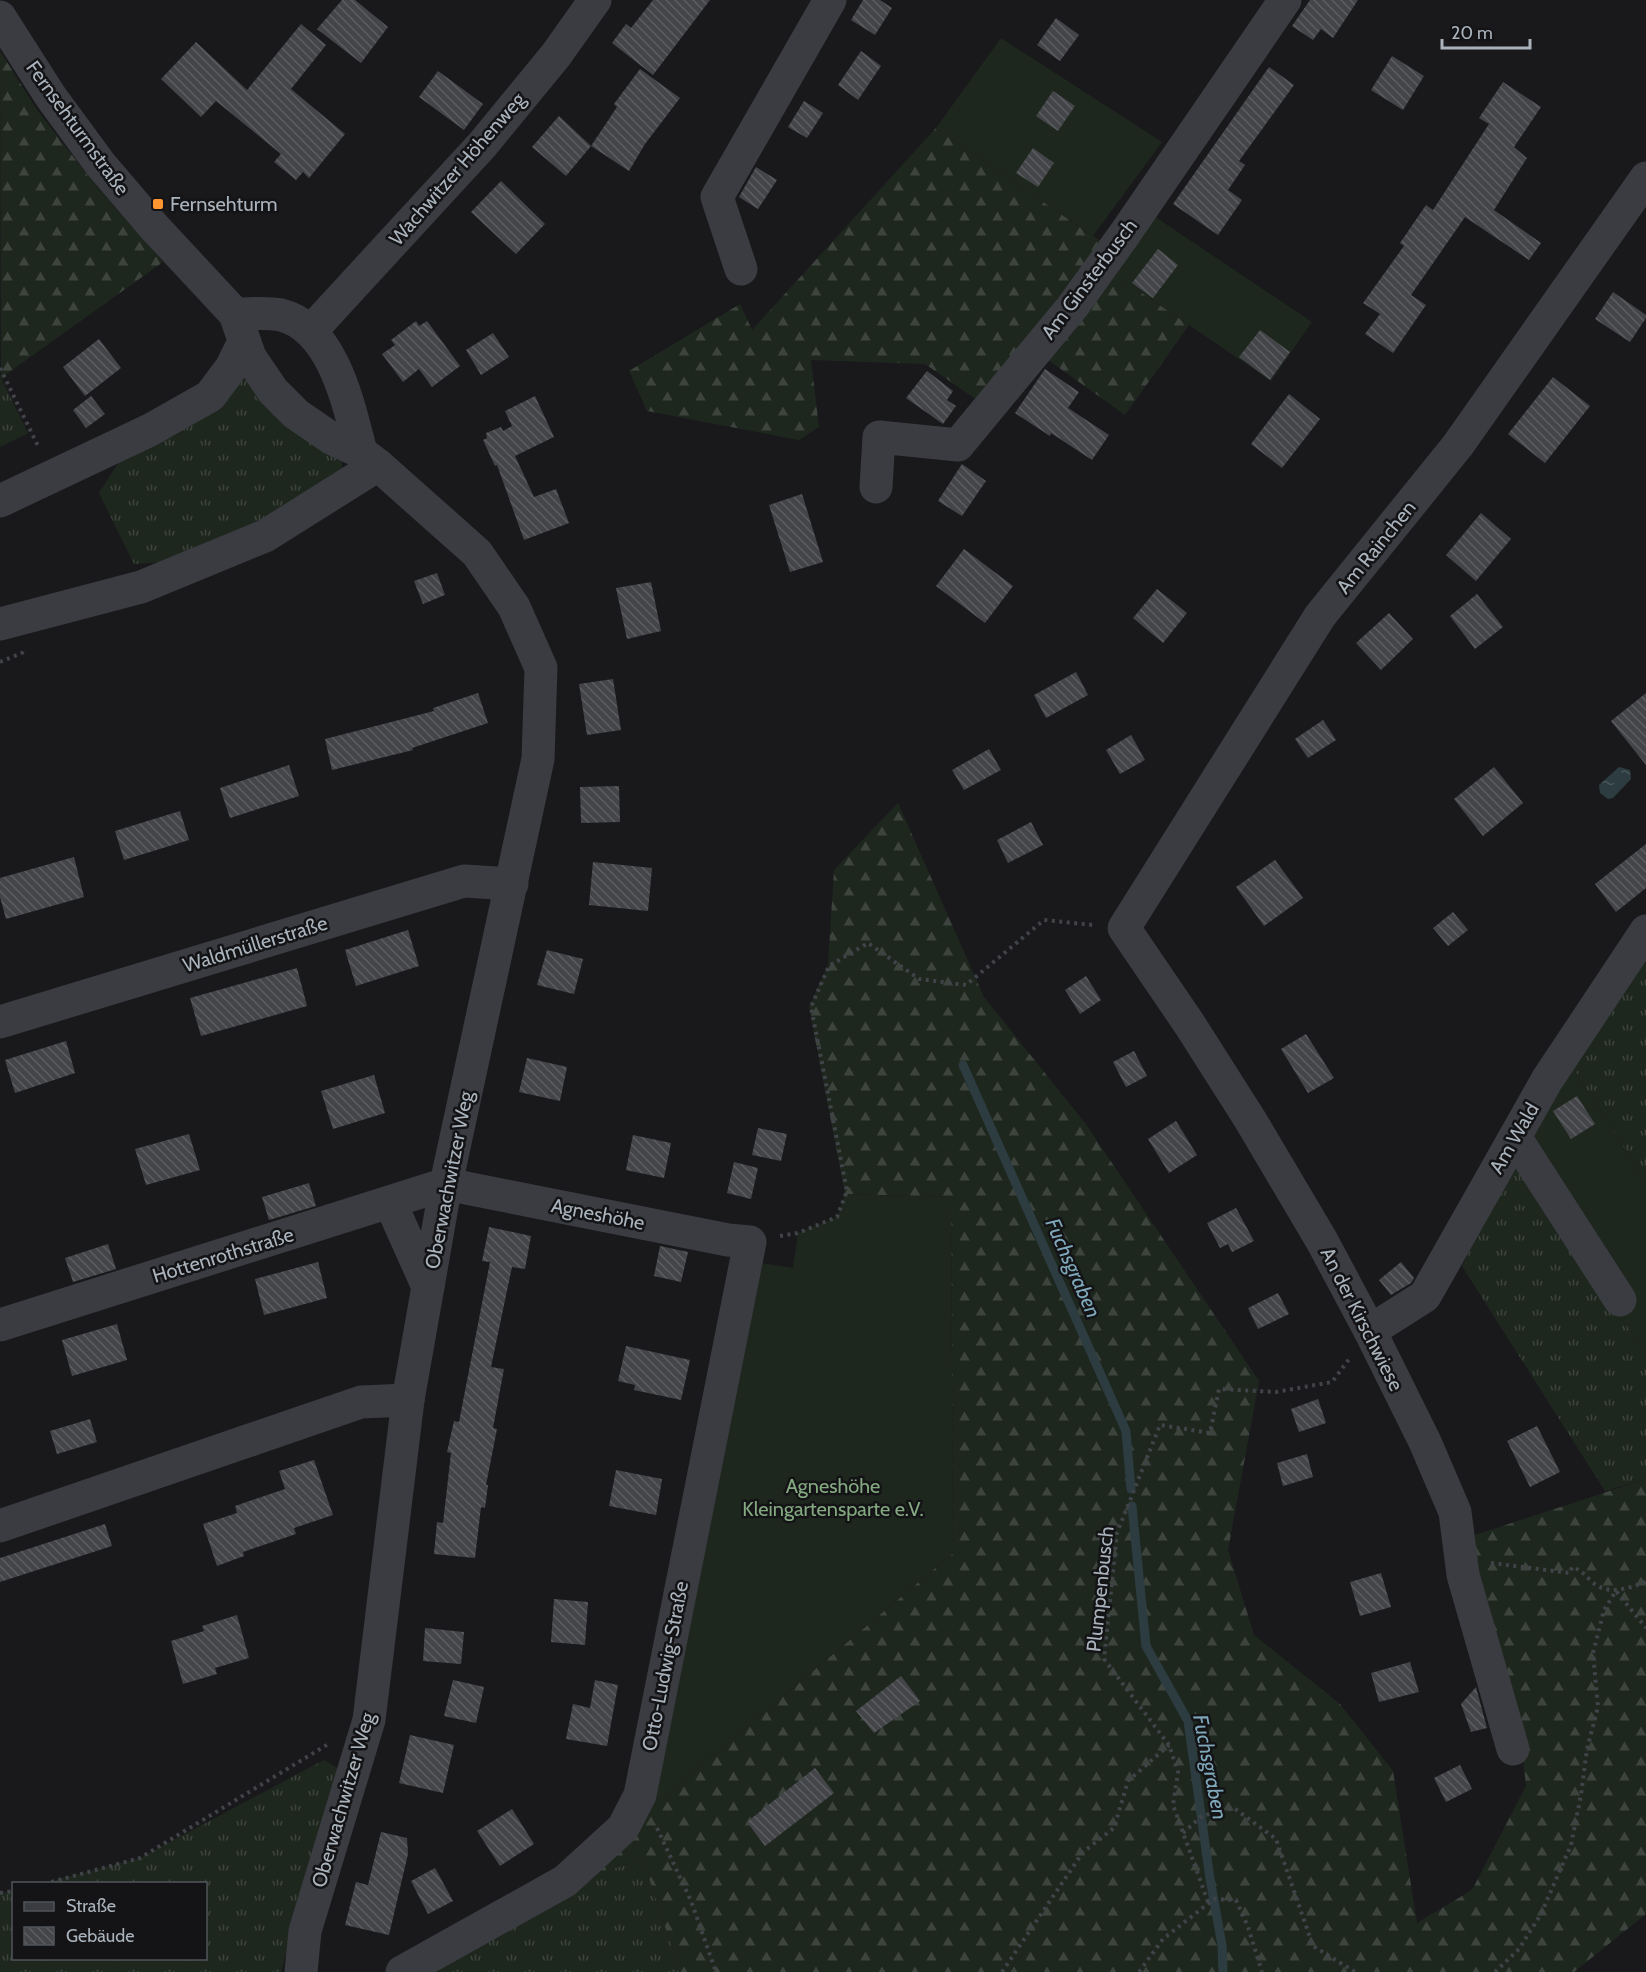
<svg xmlns="http://www.w3.org/2000/svg" width="1646" height="1972" viewBox="0 0 1646 1972" font-family="Cabin,sans-serif">
<defs>
<pattern id="grass-tufts" width="24" height="20" patternUnits="userSpaceOnUse" patternTransform="scale(1.5)"><rect width="24" height="20" fill="#1e271e"/><path d="M3 7l-1-3M5 7V3M7 7l1-3M15 17l-1-3M17 17v-4M19 17l1-3" fill="none" stroke="#3c443d"/></pattern>
<pattern id="forest-firs" width="22" height="20" patternUnits="userSpaceOnUse" patternTransform="scale(1.5)"><rect width="22" height="20" fill="#1e271e"/><path d="M5 1l3.5 6h-7zM16 11l3.5 6h-7z" fill="#3c443d"/></pattern>
<pattern id="water-ripples" width="26" height="14" patternUnits="userSpaceOnUse" patternTransform="scale(1.5)"><rect width="26" height="14" fill="#2d3c41"/><path d="M2 4q2-2 4 0t4 0M15 11q2-2 4 0t4 0" fill="none" stroke="#49565a"/></pattern>
<pattern id="building-back-hatch" width="6" height="6" patternUnits="userSpaceOnUse" patternTransform="scale(1.5)"><rect width="6" height="6" fill="#434549"/><path d="M-1 5l2 2M0 0l6 6M5-1l2 2" fill="none" stroke="#5b5d61"/></pattern>
</defs>
<rect width="100%" height="100%" fill="#19191c"/>
<g fill="url(#grass-tufts)">
<polygon points="0,376 28,433 0,447"/>
<polygon points="251,379 342,458 342,472 312,494 178,561 134,564 99,493 122,457 242,380"/>
<polygon points="1646,952 1646,1183 1572,1066"/>
<polygon points="1516,1160 1646,1354 1646,1479 1605,1491 1462,1266"/>
<polygon points="324,1760 339,1769 281,1972 0,1972 0,1893 13,1891 14,1958 206,1958 206,1884 44,1883 140,1858"/>
<polygon points="643,1860 680,1972 415,1972 586,1876"/>
</g>
<g fill="url(#forest-firs)">
<polygon points="0,51 37,110 97,187 163,262 1,378"/>
<polygon points="936,128 1106,245 980,402 925,364 811,360 819,427 799,440 647,411 629,371 740,304 752,330"/>
<polygon points="1110,271 1189,325 1125,415 1044,357"/>
<polygon points="898,803 984,997 1085,1123 1259,1381 1228,1550 1254,1635 1340,1704 1393,1771 1417,1923 1472,1890 1526,1786 1522,1749 1475,1567 1475,1535 1646,1479 1646,1914 1574,1972 680,1972 643,1860 586,1876 653,1794 659,1801 953,1553 951,1197 845,1194 809,1007 828,965 834,870"/>
</g>
<g fill="#1e271e">
<polygon points="1001,38 1162,142 1093,236 936,128"/>
<polygon points="1151,214 1312,322 1271,381 1110,271"/>
<polygon points="1572,1066 1646,1183 1646,1354 1516,1160"/>
<polygon points="845,1194 951,1197 953,1553 659,1801 653,1794 760,1263 793,1268 798,1233 837,1217"/>
</g>
<polygon fill="url(#water-ripples)" points="1619,767 1630,770 1631,779 1613,798 1608,799 1600,793 1599,785"/>
<g fill="none" stroke-linecap="round" stroke-linejoin="round">
<g stroke="#2d3c41" stroke-width="9">
<polyline points="963,1065 1126,1431 1131,1489"/>
<polyline points="1132,1506 1146,1646 1188,1721 1210,1879 1222,1945 1223,1972"/>
</g>
</g>
<g fill="url(#building-back-hatch)">
<polygon points="342,0 355,0 388,27 361,63 317,29"/>
<polygon points="653,0 710,0 653,75 612,43 626,24 631,28"/>
<polygon points="863,0 880,0 892,8 875,35 851,20"/>
<polygon points="1310,0 1358,0 1333,38 1321,29 1313,40 1292,26"/>
<polygon points="1056,18 1079,35 1060,61 1037,45"/>
<polygon points="301,24 326,45 291,89 345,134 309,178 303,172 296,180 274,162 281,154 216,101 201,117 161,79 196,42 247,90"/>
<polygon points="861,51 881,66 858,100 838,85"/>
<polygon points="1392,56 1424,76 1403,110 1371,90"/>
<polygon points="1269,67 1294,85 1239,161 1245,165 1228,190 1242,200 1218,235 1173,204"/>
<polygon points="640,69 680,98 645,144 629,171 591,146 617,107 614,104"/>
<polygon points="438,71 483,104 464,130 419,97"/>
<polygon points="1503,82 1541,107 1514,147 1527,158 1494,210 1541,243 1529,260 1465,217 1411,295 1426,305 1393,353 1365,334 1380,314 1363,303 1404,246 1400,243 1426,205 1433,210 1489,124 1479,118"/>
<polygon points="1053,91 1075,106 1058,131 1036,116"/>
<polygon points="804,101 823,113 807,138 788,127"/>
<polygon points="559,116 591,146 566,176 532,147"/>
<polygon points="1033,148 1054,163 1038,187 1016,173"/>
<polygon points="756,167 777,180 758,209 739,197"/>
<polygon points="501,181 545,224 516,254 471,212"/>
<polygon points="1158,249 1178,265 1153,298 1132,283"/>
<polygon points="1613,292 1646,315 1646,318 1630,342 1595,319"/>
<polygon points="416,321 419,326 427,321 460,366 432,387 419,369 403,382 382,354 395,345 391,340"/>
<polygon points="1260,330 1290,352 1270,380 1239,357"/>
<polygon points="493,333 509,357 481,375 466,350"/>
<polygon points="99,339 121,368 85,396 63,367"/>
<polygon points="1045,369 1079,392 1068,408 1109,435 1092,460 1051,433 1050,436 1015,413"/>
<polygon points="927,371 953,391 947,400 956,406 943,424 906,398"/>
<polygon points="1553,377 1590,406 1545,463 1508,434"/>
<polygon points="1289,394 1320,419 1282,468 1251,444"/>
<polygon points="91,396 105,414 86,428 73,410"/>
<polygon points="535,396 554,437 515,456 534,497 556,489 569,523 524,540 497,465 495,466 483,440 487,438 486,433 501,427 503,431 512,426 505,411"/>
<polygon points="962,464 986,481 962,516 938,501"/>
<polygon points="802,494 823,562 790,572 769,505"/>
<polygon points="1481,513 1511,539 1476,581 1446,555"/>
<polygon points="964,549 1013,586 985,623 936,586"/>
<polygon points="437,573 445,595 423,604 414,581"/>
<polygon points="651,582 661,631 627,639 616,588"/>
<polygon points="1157,589 1187,613 1163,643 1133,618"/>
<polygon points="1477,594 1503,627 1475,649 1450,616"/>
<polygon points="1389,613 1413,639 1381,670 1356,643"/>
<polygon points="1076,672 1088,695 1046,718 1034,695"/>
<polygon points="613,679 621,730 587,735 579,684"/>
<polygon points="478,693 488,723 412,748 413,750 332,770 325,739 434,711 433,708"/>
<polygon points="1646,693 1646,765 1611,721"/>
<polygon points="1323,720 1336,740 1308,758 1295,739"/>
<polygon points="1131,735 1145,760 1120,774 1106,750"/>
<polygon points="989,749 1001,770 964,790 952,770"/>
<polygon points="289,765 299,796 230,818 220,788"/>
<polygon points="1494,767 1523,803 1483,836 1454,799"/>
<polygon points="619,786 620,822 581,823 580,787"/>
<polygon points="180,811 189,840 124,860 115,831"/>
<polygon points="1031,822 1043,845 1008,863 997,840"/>
<polygon points="1646,844 1646,888 1616,912 1595,884"/>
<polygon points="74,857 84,897 6,919 0,897 0,878"/>
<polygon points="1275,860 1303,898 1264,926 1236,887"/>
<polygon points="593,862 652,868 648,911 589,905"/>
<polygon points="1453,912 1468,930 1448,946 1433,928"/>
<polygon points="408,930 419,966 356,986 345,950"/>
<polygon points="547,950 583,959 574,994 537,985"/>
<polygon points="297,968 307,1006 201,1036 190,998"/>
<polygon points="1086,976 1101,1000 1080,1014 1065,990"/>
<polygon points="1306,1034 1334,1078 1308,1093 1281,1049"/>
<polygon points="66,1041 75,1073 15,1093 5,1060"/>
<polygon points="1134,1051 1147,1076 1126,1087 1113,1062"/>
<polygon points="527,1058 567,1067 560,1101 519,1092"/>
<polygon points="374,1075 385,1113 333,1129 321,1091"/>
<polygon points="1577,1096 1595,1124 1571,1139 1553,1111"/>
<polygon points="1176,1121 1197,1155 1169,1173 1148,1139"/>
<polygon points="758,1128 787,1134 781,1161 752,1155"/>
<polygon points="189,1134 200,1170 146,1185 135,1149"/>
<polygon points="633,1135 671,1143 664,1178 626,1170"/>
<polygon points="734,1162 758,1168 751,1199 727,1193"/>
<polygon points="309,1183 316,1206 269,1220 262,1197"/>
<polygon points="1236,1208 1254,1241 1232,1252 1228,1244 1220,1248 1207,1223"/>
<polygon points="489,1227 531,1236 525,1269 512,1267 491,1367 504,1369 493,1428 497,1429 486,1485 488,1485 485,1508 481,1507 475,1558 434,1554 437,1522 443,1523 451,1453 447,1452 454,1421 459,1422 490,1262 482,1261"/>
<polygon points="108,1244 116,1269 73,1282 65,1258"/>
<polygon points="660,1246 688,1252 681,1282 654,1276"/>
<polygon points="318,1262 327,1298 264,1315 255,1279"/>
<polygon points="1401,1262 1414,1278 1411,1283 1391,1295 1379,1280"/>
<polygon points="1278,1293 1289,1314 1258,1329 1248,1308"/>
<polygon points="117,1324 127,1360 72,1376 62,1340"/>
<polygon points="626,1346 690,1360 681,1400 634,1390 635,1385 618,1381"/>
<polygon points="1318,1399 1326,1423 1299,1432 1291,1409"/>
<polygon points="90,1419 97,1442 57,1454 50,1431"/>
<polygon points="1537,1426 1560,1472 1530,1487 1507,1441"/>
<polygon points="1307,1454 1313,1477 1283,1486 1277,1463"/>
<polygon points="314,1460 333,1515 294,1528 296,1534 243,1552 244,1556 217,1566 203,1524 237,1513 235,1506 285,1489 279,1471"/>
<polygon points="616,1470 662,1479 656,1515 609,1506"/>
<polygon points="105,1524 112,1546 0,1582 0,1558"/>
<polygon points="1381,1573 1391,1607 1360,1616 1350,1582"/>
<polygon points="554,1599 588,1602 585,1645 551,1642"/>
<polygon points="237,1615 249,1658 215,1668 217,1674 183,1684 171,1641 204,1631 202,1626"/>
<polygon points="425,1628 464,1632 461,1664 423,1661"/>
<polygon points="1410,1662 1419,1692 1379,1702 1371,1673"/>
<polygon points="901,1676 920,1701 874,1733 856,1711"/>
<polygon points="453,1680 484,1687 476,1723 444,1716"/>
<polygon points="595,1680 618,1685 607,1746 566,1739 573,1704 590,1708"/>
<polygon points="1476,1687 1487,1728 1471,1732 1461,1704"/>
<polygon points="410,1735 454,1745 443,1793 399,1783"/>
<polygon points="1460,1765 1472,1789 1446,1802 1434,1778"/>
<polygon points="815,1768 834,1793 765,1846 747,1822"/>
<polygon points="512,1809 534,1844 500,1866 477,1831"/>
<polygon points="381,1832 407,1838 408,1854 389,1935 345,1925 356,1882 368,1885"/>
<polygon points="435,1868 453,1901 428,1914 411,1881"/>
</g>
<g fill="none" stroke-linecap="round" stroke-linejoin="round">
<g stroke="#404348" stroke-width="4" stroke-dasharray="3 4.5" stroke-linecap="butt">
<polyline points="0,368 39,448"/>
<polyline points="0,662 22,653 23,651"/>
<polyline points="780,1236 798,1233 837,1217 847,1191 811,1007 829,966 868,943 919,979 966,985 1044,920 1093,925"/>
<path d="M1491 1563 1570 1573 1572 1567C1581 1570 1584 1574 1591 1581 1608 1597 1627 1588 1646 1582"/>
<polyline points="657,1828 691,1901 716,1972"/>
<polyline points="1183,1833 1202,1816 1234,1808 1276,1839 1313,1946 1355,1972"/>
<polyline points="44,1884 140,1858 330,1743"/>
<polyline points="0,1893 14,1891"/>
<polyline points="1208,1902 1173,1805 1178,1772 1169,1745 1104,1659 1117,1533 1160,1425 1210,1433 1219,1389 1276,1392 1332,1382 1350,1358"/>
<polyline points="1002,1972 1083,1852 1114,1828 1128,1781 1169,1745"/>
<polyline points="1139,1972 1163,1939 1214,1899 1236,1900 1248,1927 1262,1972"/>
<polyline points="1495,1972 1519,1949 1541,1914 1571,1845 1581,1795 1587,1749 1598,1707 1593,1653 1604,1610 1616,1591 1646,1628"/>
</g>
<g stroke="#3a3c41" stroke-width="33">
<polyline points="0,17 51,97 101,165 154,227 235,314 250,357 273,391 296,414 331,438 361,452 378,465 477,553 514,607 541,668 538,759 446,1184 408,1400 369,1720 305,1931 301,1972"/>
<polyline points="741,269 717,197 830,0"/>
<path d="M235 314C250 314 267 312 281 315 334 328 349 407 361 452"/>
<polyline points="311,331 483,144 556,55 595,0"/>
<polyline points="876,487 879,437 958,445 1073,306 1124,235 1285,0"/>
<polyline points="0,501 150,430 210,396 231,368 244,342"/>
<polyline points="0,624 141,587 265,536 378,465"/>
<polyline points="0,1022 464,881 512,884"/>
<polyline points="1515,1137 1620,1300"/>
<polyline points="390,1202 428,1287"/>
<polyline points="0,1325 446,1184 728,1240 750,1242 640,1795 623,1828 565,1881 402,1972"/>
<polyline points="1370,1331 1425,1296 1547,1080 1646,931"/>
<polyline points="0,1526 361,1402 408,1400"/>
<polyline points="1513,1749 1463,1575 1455,1512 1425,1442 1370,1331 1322,1241 1251,1121 1190,1025 1124,928 1320,616 1458,445 1646,178"/>
</g>
</g>
<rect fill="#ff952e" stroke="#141417" stroke-width="2" x="152" y="198" width="12" height="12" rx="3"/>
<g text-anchor="middle" stroke-width="5" stroke-linejoin="round" paint-order="stroke">
<g font-size="20" fill="#aab3bc" stroke="#141417">
<text transform="translate(78 128) rotate(54)" y="7">Fernsehturmstraße</text>
<text transform="translate(457 169) rotate(-49)" y="7">Wachwitzer Höhenweg</text>
<text transform="translate(1089 279) rotate(-53)" y="7">Am Ginsterbusch</text>
<text transform="translate(1376 547) rotate(-51)" y="7">Am Rainchen</text>
<text transform="translate(255 944) rotate(-17)" y="7">Waldmüllerstraße</text>
<text transform="translate(1514 1138) rotate(-60)" y="7">Am Wald</text>
<text transform="translate(449 1180) rotate(-79)" y="7">Oberwachwitzer Weg</text>
<text transform="translate(598 1214) rotate(11)" y="7">Agneshöhe</text>
<text transform="translate(223 1255) rotate(-17)" y="7">Hottenrothstraße</text>
<text transform="translate(1362 1319) rotate(63)" y="7">An der Kirschwiese</text>
<text transform="translate(1100 1589) rotate(-84)" y="7">Plumpenbusch</text>
<text transform="translate(665 1666) rotate(-79)" y="7">Otto-Ludwig-Straße</text>
<text transform="translate(343 1800) rotate(-74)" y="7">Oberwachwitzer Weg</text>
</g>
<g font-size="20" fill="#aab3bc" stroke="#141417" text-anchor="start">
<text x="170" y="211">Fernsehturm</text>
</g>
<g font-size="20" fill="#84a980" stroke="#141417">
<text x="833" y="1493">Agneshöhe<tspan x="833" dy="23">Kleingartensparte e.V.</tspan></text>
</g>
<g font-size="21" font-style="italic" fill="#7fa8ba" stroke="#141417">
<text transform="translate(1073 1268) rotate(66)" y="7">Fuchsgraben</text>
<text transform="translate(1210 1767) rotate(79)" y="7">Fuchsgraben</text>
</g>
</g>
<rect x="12" y="1882" width="195" height="78" fill="#141417" stroke="#505459" stroke-width="1.5"/>
<rect x="24" y="1902" width="30" height="9" fill="#3a3c41" stroke="#505459" stroke-width="1.5"/>
<text x="66" y="1912" font-size="18" fill="#aab3bc">Straße</text>
<rect x="24" y="1927" width="30" height="18" fill="url(#building-back-hatch)" stroke="#505459" stroke-width="1.5"/>
<text x="66" y="1942" font-size="18" fill="#aab3bc">Gebäude</text>
<path d="M1442 39v9h88v-9" fill="none" stroke="#aab3bc" stroke-width="3"/>
<text x="1451" y="39" font-size="18" fill="#aab3bc" stroke="#141417" stroke-width="4.5" paint-order="stroke">20 m</text>
</svg>
